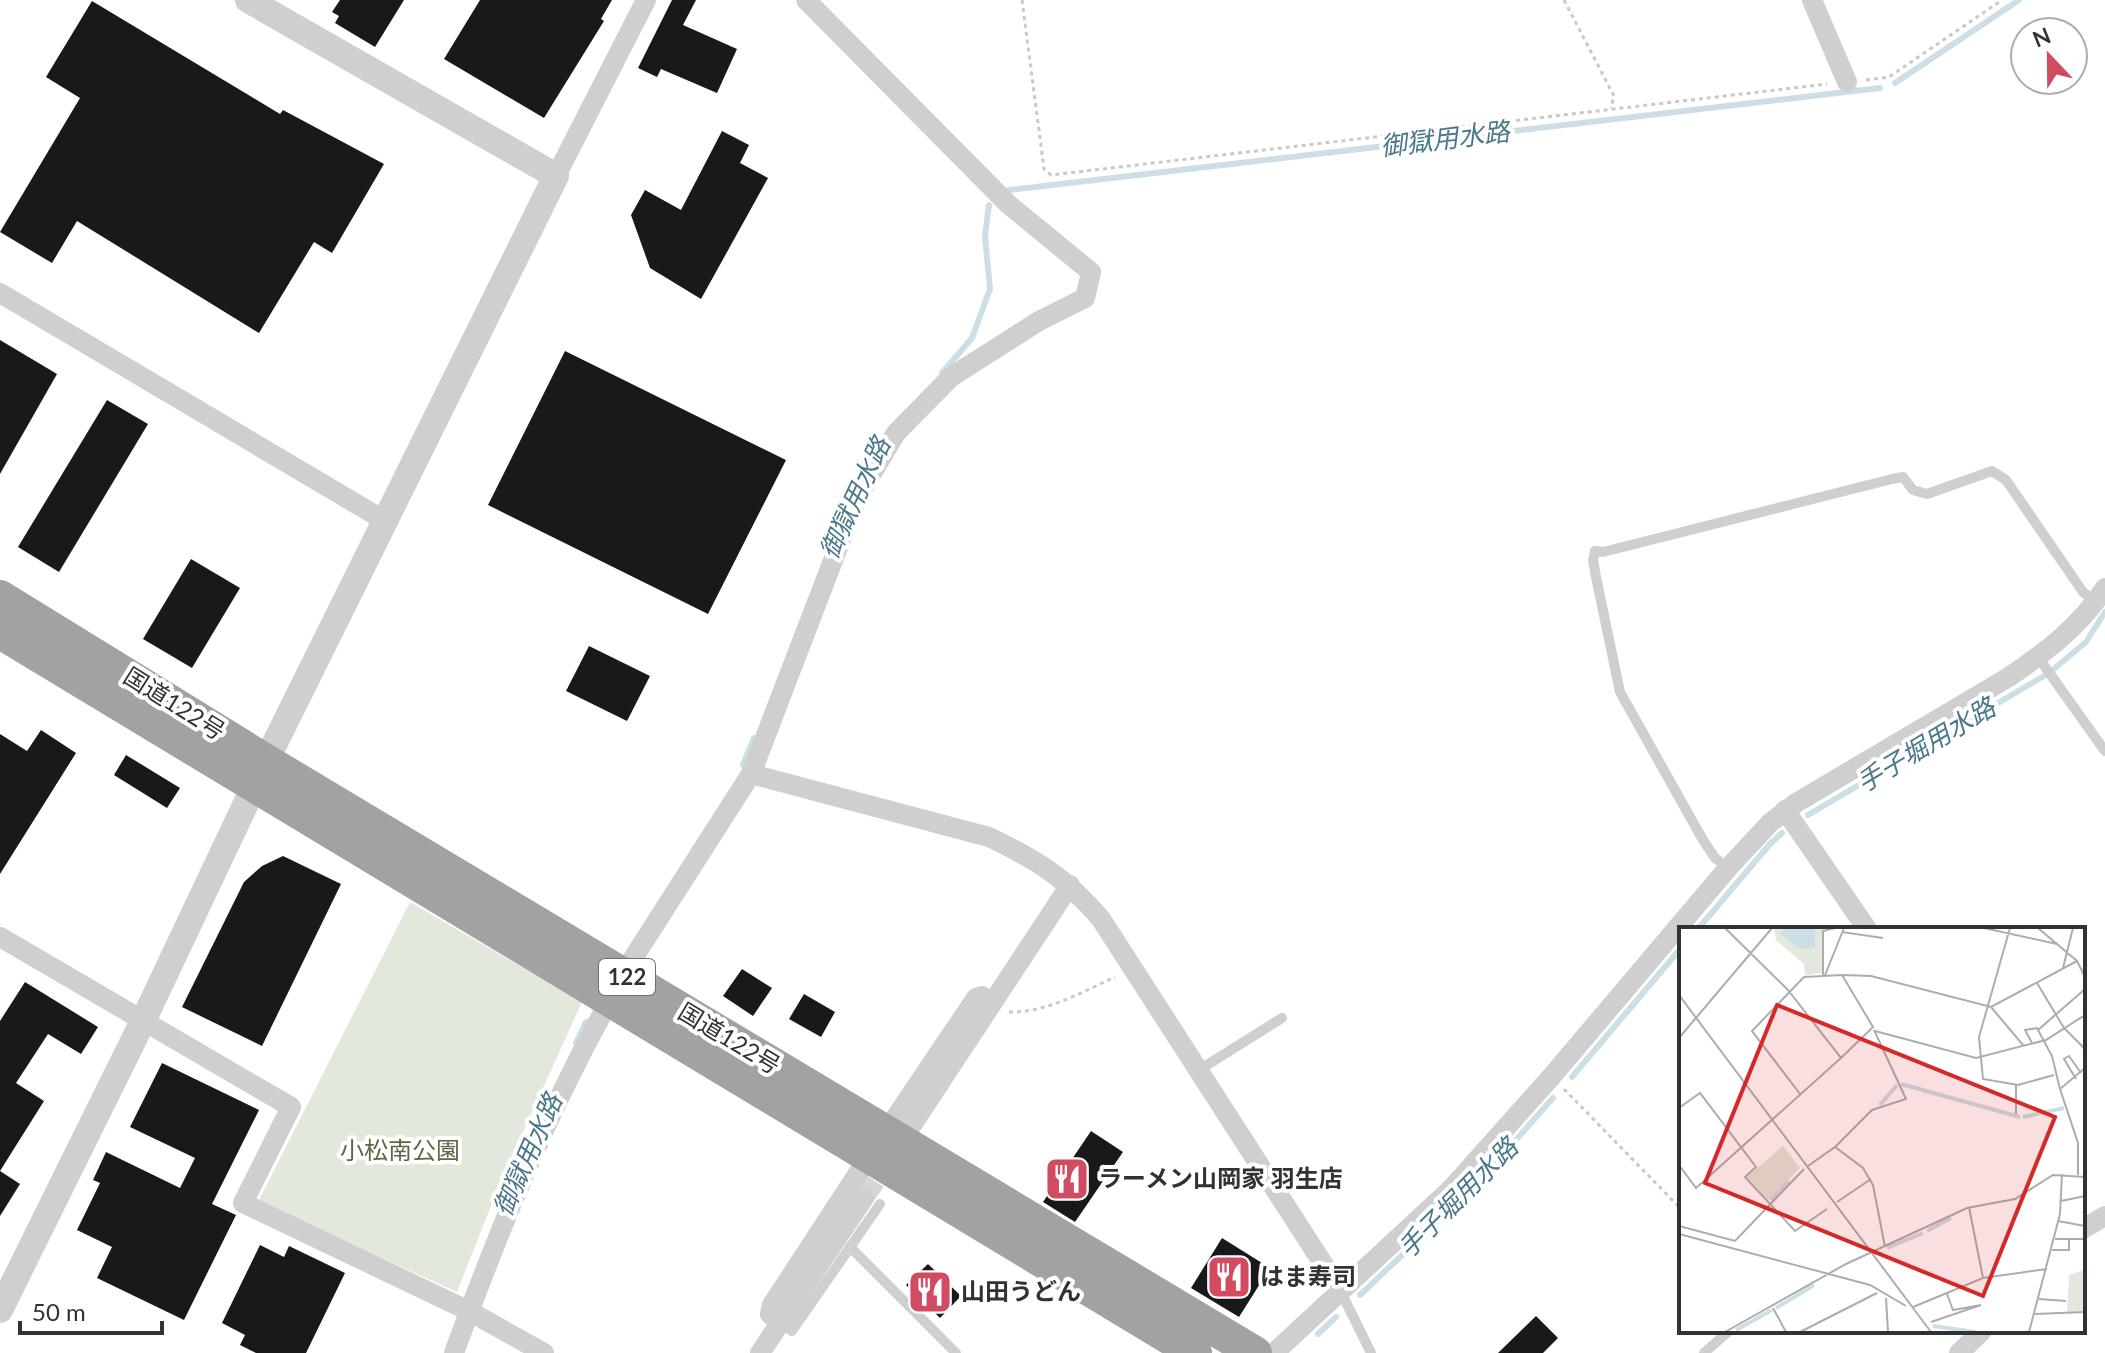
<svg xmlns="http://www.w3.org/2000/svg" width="2105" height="1353" viewBox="0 0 2105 1353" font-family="Lato,'Noto Sans JP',sans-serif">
<rect width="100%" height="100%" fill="#fff"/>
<polygon fill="#e3e8dc" points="410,902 582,1002 500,1183 457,1292 258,1202"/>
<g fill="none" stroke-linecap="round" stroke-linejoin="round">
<g stroke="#ccdfe6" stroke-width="6">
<polyline points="1895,83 2019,0"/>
<polyline points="1009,190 1880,88"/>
<polyline points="942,373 972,338 990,289 985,236 989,205"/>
<polyline points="2055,668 2086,642 2105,612"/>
<polyline points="743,765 754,738"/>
<polyline points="1808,815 2044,676"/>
<polyline points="1698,929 1770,844 1782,833"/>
<polyline points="576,1043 586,1022"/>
<polyline points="1572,1077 1681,948"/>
<polyline points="1360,1295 1476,1185 1553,1098"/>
<polyline points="1318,1334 1336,1317"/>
</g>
</g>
<g fill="#191919">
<polygon points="340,0 404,0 375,47 335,23 339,16 332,12"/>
<polygon points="480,0 612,0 601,19 604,21 544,118 444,59"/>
<polygon points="672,0 696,0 683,25 737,49 717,93 661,69 657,77 638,68"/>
<polygon points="92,1 280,114 283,110 384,164 332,253 314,242 259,333 77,221 52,263 0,232 80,98 46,77"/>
<polygon points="722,131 749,145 740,163 768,178 701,299 650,268 631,215 645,190 681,210"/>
<polygon points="0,340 57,374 0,474"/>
<polygon points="565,351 786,460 708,614 488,505"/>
<polygon points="107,400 148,424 59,572 18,547"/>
<polygon points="191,559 240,588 192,668 143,639"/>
<polygon points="589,646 650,676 627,721 566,691"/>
<polygon points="41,730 76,753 0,874 0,734 27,751"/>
<polygon points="126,755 180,788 167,808 114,775"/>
<polygon points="283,856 341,884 262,1046 182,1007 244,882 262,866"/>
<polygon points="742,969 772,988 753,1016 723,996"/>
<polygon points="25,982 98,1027 81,1054 48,1034 16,1083 44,1101 0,1171 0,1021"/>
<polygon points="804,994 835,1012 821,1037 789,1019"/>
<polygon points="162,1063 259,1110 212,1204 236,1215 184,1320 97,1278 112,1247 77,1230 100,1183 93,1180 106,1152 180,1188 195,1158 130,1127"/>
<polygon points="1091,1131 1123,1152 1075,1222 1043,1202"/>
<polygon points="0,1171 20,1184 0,1216"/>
<polygon points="1222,1238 1270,1268 1239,1317 1191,1288"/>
<polygon points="260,1245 284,1257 289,1246 345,1273 306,1353 256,1353 240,1345 245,1335 222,1323"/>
<polygon points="928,1264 961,1296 940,1318 906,1285"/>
<polygon points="1536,1316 1558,1338 1543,1353 1498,1353"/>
</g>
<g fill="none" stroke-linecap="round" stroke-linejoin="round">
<polyline stroke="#d6d6d6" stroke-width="20" stroke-dasharray="20 10" stroke-linecap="butt" points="864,1198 891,1158"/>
<g stroke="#c9c9c9" stroke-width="3" stroke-dasharray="4 4" stroke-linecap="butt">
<polyline points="1022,0 1044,169 1051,175 1827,84"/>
<polyline points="1564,0 1614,96 1611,108"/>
<polyline points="1866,80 1889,77 2002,0"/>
<path d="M1009 1012C1046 1013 1082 992 1115 977"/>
<polyline points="1564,1089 1681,1209"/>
</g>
<g stroke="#cfcfcf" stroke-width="10">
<polyline points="2038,657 2105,751"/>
<polyline points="1728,868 1715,858 1703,840 1620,692 1596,577 1593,560 1595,551 1603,552 1892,479 1903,477 1913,490 1927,494 1992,471 2006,480 2083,592 2096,602"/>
<polyline points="1199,1070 1282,1018"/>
<polyline points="850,1247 956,1353"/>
<polyline points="1340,1290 1371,1353"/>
<polyline points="780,1323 792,1331 880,1204"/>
<polyline points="1704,1353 1729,1331"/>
</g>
<g stroke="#cfcfcf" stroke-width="20">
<polyline points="1812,0 1847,82"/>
<polyline points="556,176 646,0"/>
<polyline points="0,293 387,522"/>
<polyline points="751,774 857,498 896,433 951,377 1039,321 1085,298 1091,272 1008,204 806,0"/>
<polyline points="1785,810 1867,929"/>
<polyline points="0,937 291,1107 243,1203 469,1311 544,1353"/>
<path d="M623 974 751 774 989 837C1037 860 1066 878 1101 919L1340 1290"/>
<polyline points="912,1125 1070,885"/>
<polyline points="885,1133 976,998 982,996 991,1002"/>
<polyline points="2083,1229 2105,1216"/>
<polyline points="780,1323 770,1314 772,1305 870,1155"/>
<path d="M454 1353C498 1232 547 1112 610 1000"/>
<polyline points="760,1353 864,1198"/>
<path d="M1274 1353 1452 1188 1552 1076 1728 868 1770 823 1796 803 2009 677C2047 651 2079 627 2105 588"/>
<polyline points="1959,1353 1982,1331"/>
</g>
<polyline stroke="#cfcfcf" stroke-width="26" points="0,1310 143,1021 266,761 556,176 248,0"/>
<g stroke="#a2a2a2" stroke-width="34">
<polyline points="0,597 266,761 1255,1353"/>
<polyline points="0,632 1195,1353"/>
</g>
</g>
<defs>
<g id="restaurant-square" transform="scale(2.3)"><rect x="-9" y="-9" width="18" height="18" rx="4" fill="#d14b62" stroke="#fff"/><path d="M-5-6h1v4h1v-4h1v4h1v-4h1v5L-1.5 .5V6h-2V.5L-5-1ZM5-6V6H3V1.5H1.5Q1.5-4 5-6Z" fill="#fff"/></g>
</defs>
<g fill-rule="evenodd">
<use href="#restaurant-square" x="1067" y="1179"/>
<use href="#restaurant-square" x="1229" y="1277"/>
<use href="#restaurant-square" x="930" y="1292"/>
</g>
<g text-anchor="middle" stroke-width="8" stroke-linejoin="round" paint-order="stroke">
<rect fill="#fff" stroke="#707070" stroke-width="2" x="599" y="959" width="56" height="36" rx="6"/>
<g font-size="22" font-weight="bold" fill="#323232">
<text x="627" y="985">122</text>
</g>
<g font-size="24" fill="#323232" stroke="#fff">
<text transform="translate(174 704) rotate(32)" y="8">国道122号</text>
<text transform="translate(729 1039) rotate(31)" y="8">国道122号</text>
</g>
<g font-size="24" fill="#596944" stroke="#fff">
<text x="400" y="1159">小松南公園</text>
</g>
<g font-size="24" font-weight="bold" fill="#323232" stroke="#fff" text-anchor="start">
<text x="1098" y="1187">ラーメン山岡家 羽生店</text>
<text x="1260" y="1285">はま寿司</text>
<text x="961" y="1300">山田うどん</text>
</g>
<g font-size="26" font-style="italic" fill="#49788b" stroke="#fff">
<text transform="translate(1445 139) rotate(-7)" y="9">御獄用水路</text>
<text transform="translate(855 498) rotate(-65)" y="9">御獄用水路</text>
<text transform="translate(1926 745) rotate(-31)" y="9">手子堀用水路</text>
<text transform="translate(528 1155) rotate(-66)" y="9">御獄用水路</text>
<text transform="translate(1458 1198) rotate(-45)" y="9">手子堀用水路</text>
</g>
</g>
<g transform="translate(1679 927)">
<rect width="406" height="406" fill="#fff"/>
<path d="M95 1H154L143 3V46L126 48 125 37 97 13ZM104 219 121 241 89 273 68 250ZM406 343V384L388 385 390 348Z" fill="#e3e8dc"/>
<path d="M107 1H136V21L121 22 102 7Z" fill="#ccdfe6"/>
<path fill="none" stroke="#ccdfe6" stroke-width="4" d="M222 157 341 190M201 178 218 158M344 190 385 181M91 273 110 254M248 304 272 291M208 321 244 306M97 381 135 358M254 399 296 405M57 403 93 383"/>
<path fill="none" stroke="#adadad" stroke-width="2" d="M305 1 378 17M331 1 300 110 304 152 339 158 375 148M359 1 398 34 406 50M163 5 204 11M384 41 394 1M144 48V4L156 1M146 48 165 1M164 48 192 49 312 80 398 34M358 56 385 101 406 122M0 68 252 405M312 80 344 118M196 104 297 131 367 113 406 88M0 111 93 1M353 116 346 103 359 101M397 152 385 132 390 129 402 146M337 158V187M381 162 373 129 359 103 406 62M121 167 73 104 125 50 163 48 194 100 162 131M0 181 21 166 77 240 66 250 116 304 148 282M156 220 193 183 227 172 195 103M0 238 17 261 162 131 109 63 46 1M129 239 156 220 184 241 194 258 206 320M399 248V216L381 162 406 141M382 274 406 269M158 275 192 252M290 280 304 351M379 294 406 299M0 299 56 314 125 242M0 307 191 358 227 379M376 312H406M373 323H390V312M207 371 209 405M360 372 387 374M234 380 304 351 368 342M94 381 107 405M356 387 406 385M252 395 302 378 274 383 268 367M46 405 167 337 288 281 336 272 374 248 406 250M121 405 198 366M350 405 381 287 383 247"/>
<path fill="#d62828" fill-opacity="0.15" stroke="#d62828" stroke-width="4" d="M98 78 376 190 304 369 26 256Z"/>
<rect width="406" height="406" fill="none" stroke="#323232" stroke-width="4"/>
</g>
<g transform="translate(2049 56) rotate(338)"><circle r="38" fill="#ffffff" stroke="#adadad" stroke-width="2"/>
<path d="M0-6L14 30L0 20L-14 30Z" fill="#d14b62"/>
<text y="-12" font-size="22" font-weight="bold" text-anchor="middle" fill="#323232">N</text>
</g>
<path d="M20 1321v12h142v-12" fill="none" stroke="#323232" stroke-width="4"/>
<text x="32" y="1321" font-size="24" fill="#323232" stroke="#ffffff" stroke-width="6" paint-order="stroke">50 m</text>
</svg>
